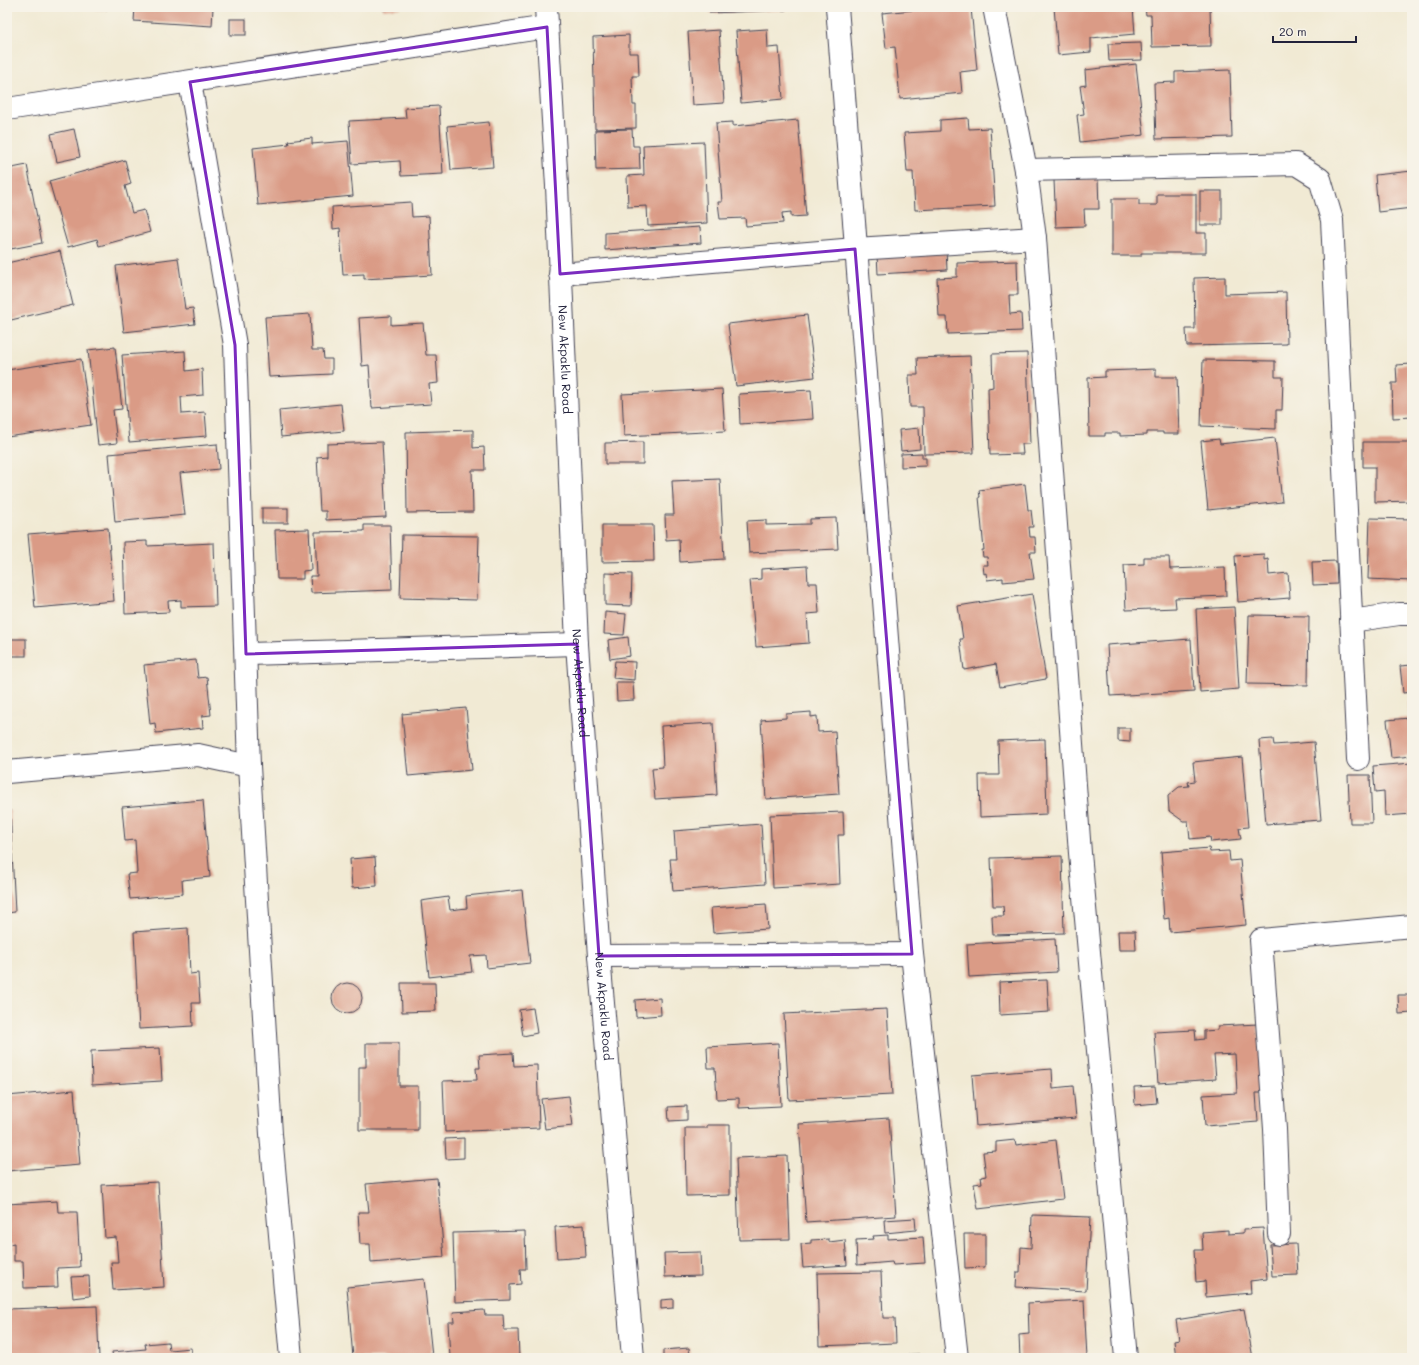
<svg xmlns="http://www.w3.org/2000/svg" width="1419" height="1365" viewBox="0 0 1419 1365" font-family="Mali,sans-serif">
<rect width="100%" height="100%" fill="#f7f3e8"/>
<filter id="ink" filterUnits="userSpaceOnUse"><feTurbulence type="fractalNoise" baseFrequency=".025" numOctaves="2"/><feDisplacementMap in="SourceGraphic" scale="8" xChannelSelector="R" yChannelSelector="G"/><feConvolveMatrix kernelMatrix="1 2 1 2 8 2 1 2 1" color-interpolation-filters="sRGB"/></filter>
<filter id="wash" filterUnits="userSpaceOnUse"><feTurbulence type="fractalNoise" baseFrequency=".012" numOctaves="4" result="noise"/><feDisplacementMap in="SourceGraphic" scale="16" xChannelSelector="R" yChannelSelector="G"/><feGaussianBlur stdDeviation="0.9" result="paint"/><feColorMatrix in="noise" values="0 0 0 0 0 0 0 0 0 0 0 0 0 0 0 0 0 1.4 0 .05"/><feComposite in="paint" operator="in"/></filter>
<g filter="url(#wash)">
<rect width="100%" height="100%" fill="#f1ead4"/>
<g id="blocks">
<g fill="#da9b86">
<rect x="92" y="7" width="14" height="3"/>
<polygon points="135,7 213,7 212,26 134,21"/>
<polygon points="383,7 400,7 400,8 383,10"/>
<polygon points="710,7 786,7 786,10 710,13"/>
<polygon points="914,7 952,7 952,10 971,8 977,70 960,72 962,93 900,99 895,47 886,48 882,13 914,10"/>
<polygon points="1054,7 1133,7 1135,34 1091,38 1091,52 1058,55"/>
<polygon points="1145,7 1210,7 1211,46 1152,47 1151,15 1146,15"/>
<rect x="230" y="19" width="16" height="16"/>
<polygon points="767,29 768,48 779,47 783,99 741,103 736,31"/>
<polygon points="719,30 724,103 693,105 688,32"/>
<polygon points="629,35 629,53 638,53 639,76 632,76 633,105 636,105 636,128 595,129 593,37"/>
<polygon points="1141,43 1142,60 1109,61 1108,44"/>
<polygon points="1136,64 1144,135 1080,142 1077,115 1084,114 1080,86 1086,85 1085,70"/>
<polygon points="1230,70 1232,137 1156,139 1154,83 1175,82 1175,72"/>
<polygon points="439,106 443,174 401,176 400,161 352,164 349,121 406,118 405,108"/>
<polygon points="968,118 969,129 990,128 995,206 915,210 913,172 907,172 904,133 940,131 940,120"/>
<polygon points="798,120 806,216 791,217 791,212 782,213 783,223 746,226 745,218 720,219 718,202 722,202 716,123 733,122 733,126"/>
<polygon points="489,122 493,167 451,170 447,126"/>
<polygon points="74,129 80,157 57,162 51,134"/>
<polygon points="632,129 633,146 639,146 640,169 596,170 595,130"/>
<polygon points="312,138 312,144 348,141 353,196 258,205 253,148 289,144 288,141"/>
<polygon points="704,142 707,223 648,226 647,206 628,207 627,176 644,175 643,145"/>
<polygon points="125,160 131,184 125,186 132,213 144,210 150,232 99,246 97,239 68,247 49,181"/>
<polygon points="27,165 42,243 11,249 7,227 7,169"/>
<polygon points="1412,171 1412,208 1378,212 1375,175"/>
<polygon points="1098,178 1099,209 1084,209 1085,226 1056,227 1054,180"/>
<rect x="1200" y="191" width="22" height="34"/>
<polygon points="1157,194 1196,194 1196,233 1206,233 1206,253 1141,253 1141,256 1112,256 1112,199 1139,199 1139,205 1157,205"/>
<polygon points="411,202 412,217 429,216 432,275 364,279 364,274 343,275 340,228 333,229 332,207"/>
<polygon points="700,227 701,243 605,250 605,233"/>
<polygon points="946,250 947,270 878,274 877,254"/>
<polygon points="60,251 73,305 7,321 7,263"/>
<polygon points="178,258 185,309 193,308 195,324 124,332 116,266"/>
<polygon points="1017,261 1018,295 1009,295 1010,314 1021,313 1022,331 948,334 947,317 939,317 937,278 957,277 957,263"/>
<polygon points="1225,277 1225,294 1286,292 1287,344 1187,346 1186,329 1195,329 1194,278"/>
<polygon points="310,314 312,350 323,350 324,359 332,359 332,374 269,377 265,317"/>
<polygon points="807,315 815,377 736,386 728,324"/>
<polygon points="391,316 391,325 423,323 426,355 436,355 438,383 429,384 431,404 372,408 369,365 362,366 359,318"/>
<polygon points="115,347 122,409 113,410 117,443 98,445 88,350"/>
<polygon points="185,351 186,371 202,369 203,395 181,397 182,414 205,412 207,436 129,442 122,355"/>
<polygon points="1027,353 1030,444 1022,444 1023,454 990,455 988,388 993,387 992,354"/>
<polygon points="970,356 974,453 924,454 923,407 910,407 909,375 918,375 917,358"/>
<polygon points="81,359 91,425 7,437 7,370"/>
<polygon points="1203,360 1275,361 1275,377 1283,377 1282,410 1276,410 1276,429 1201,426"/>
<polygon points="1412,364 1412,417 1393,418 1392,383 1397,383 1396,365"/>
<polygon points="1156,369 1156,377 1177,377 1179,434 1163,434 1163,432 1147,432 1147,435 1120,436 1120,433 1105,433 1105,436 1089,436 1088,378 1105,377 1105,371"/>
<polygon points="722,389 725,431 624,436 622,394"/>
<polygon points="811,390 813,419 740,424 739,394"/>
<polygon points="341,404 344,431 281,437 279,410"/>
<polygon points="919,428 920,449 901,451 899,430"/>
<polygon points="473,430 473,448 484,447 485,470 472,470 473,512 407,513 406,432"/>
<polygon points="1275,438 1282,502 1208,510 1201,441 1219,439 1220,444"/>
<polygon points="382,442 386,517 326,520 326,511 320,511 317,457 327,456 327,444"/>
<polygon points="643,442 643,464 605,464 605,443"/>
<polygon points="1363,442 1412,442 1412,501 1375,502 1375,467 1363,467"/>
<polygon points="217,444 219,469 180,473 185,515 115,522 109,454"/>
<polygon points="922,453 922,458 926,458 926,466 901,467 901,454"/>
<polygon points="720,479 724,559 680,562 679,539 666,540 665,515 674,515 672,481"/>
<polygon points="1025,484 1028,510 1031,510 1033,527 1029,527 1030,537 1035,537 1036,552 1030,552 1034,579 1003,582 1003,578 987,580 986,573 984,574 983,565 988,565 987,557 983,557 982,550 984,550 979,497 980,497 979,490"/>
<rect x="262" y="508" width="26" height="15"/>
<polygon points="836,518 838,549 749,553 747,521 766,520 766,525 810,524 810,519"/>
<polygon points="1370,518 1412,519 1412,581 1368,579"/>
<polygon points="364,525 390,525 392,590 311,593 310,576 317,576 315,532 364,531"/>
<polygon points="602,525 653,525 654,561 602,562"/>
<polygon points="108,528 114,601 35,608 28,534"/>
<polygon points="309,529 311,570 303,571 303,579 277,579 275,530"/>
<polygon points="402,535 479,536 477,600 400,598"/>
<polygon points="147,541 147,546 214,543 216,606 181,607 181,600 168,601 169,612 125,614 123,542"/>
<polygon points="1264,554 1264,560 1268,559 1269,575 1288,573 1290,598 1238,602 1235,556"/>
<polygon points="1144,557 1169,557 1170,569 1225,567 1226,596 1175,598 1176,608 1126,610 1124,565 1144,564"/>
<polygon points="1336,561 1337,584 1313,585 1312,562"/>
<polygon points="807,566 808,583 817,583 819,613 807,614 809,643 756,647 750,580 761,579 761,569"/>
<polygon points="605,573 632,574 631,606 605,605"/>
<polygon points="1032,594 1046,679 1000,687 996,664 964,670 960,639 963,639 958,606"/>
<polygon points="1234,607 1239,689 1200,692 1196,609"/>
<polygon points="605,612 626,614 624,635 604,634"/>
<polygon points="1249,615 1309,616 1308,685 1247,684"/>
<polygon points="628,637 630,656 610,659 608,640"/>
<rect x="7" y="639" width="19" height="17"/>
<polygon points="1191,639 1194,691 1110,696 1107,645"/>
<polygon points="196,660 198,678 207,677 211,715 202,716 203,728 156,733 155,723 150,724 144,665"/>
<polygon points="615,661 635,662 634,680 613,678"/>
<polygon points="1412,665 1412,692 1403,693 1400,666"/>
<polygon points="616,682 633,682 634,700 617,701"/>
<polygon points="1408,702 1412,702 1412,756 1391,758 1387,720 1409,718"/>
<polygon points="466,708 472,770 408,776 402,714"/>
<polygon points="811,712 811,717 817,716 818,732 835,731 839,794 766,799 761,720 786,718 786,714"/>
<polygon points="713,723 717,795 655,799 652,768 663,767 661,726"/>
<polygon points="1118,728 1130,728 1130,742 1118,741"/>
<polygon points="1045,739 1047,814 980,817 979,775 999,775 998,741"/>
<polygon points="1273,739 1274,745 1314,742 1321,820 1266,824 1259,740"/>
<polygon points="1242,757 1248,827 1239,828 1241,839 1211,842 1210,837 1190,839 1188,821 1183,821 1169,811 1168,796 1179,787 1189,786 1188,782 1195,781 1193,762"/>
<polygon points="1412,763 1412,814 1385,816 1384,791 1375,792 1373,766"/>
<polygon points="1348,775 1370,775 1372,823 1350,823"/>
<polygon points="203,800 210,877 182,880 183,894 130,899 127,874 137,873 135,840 125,841 122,807"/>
<polygon points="7,810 10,810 15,912 7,913"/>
<polygon points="843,812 844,835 838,835 840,884 773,888 770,815"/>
<polygon points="761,824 765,884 673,891 670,859 676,859 674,831"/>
<polygon points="1209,848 1210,852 1229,851 1230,861 1240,860 1246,925 1170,932 1169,918 1164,919 1162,889 1164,889 1161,852"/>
<polygon points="1062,856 1064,933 993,935 992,916 1004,916 1003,906 993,906 991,858"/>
<polygon points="375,857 377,886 352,888 350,859"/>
<polygon points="522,890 530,963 487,968 486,955 470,956 472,972 429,977 421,901 448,897 450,910 467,908 466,896"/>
<polygon points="766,904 768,929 713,933 711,908"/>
<polygon points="188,928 190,974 198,973 200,1003 192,1003 193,1026 139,1029 134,932"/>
<polygon points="1118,931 1135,931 1136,950 1119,950"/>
<polygon points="1055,939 1057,972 969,977 967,944"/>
<polygon points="1047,980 1049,1012 1000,1015 999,982"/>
<polygon points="401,983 435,983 436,1011 402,1012"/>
<circle cx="347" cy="998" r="15"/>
<polygon points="1398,995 1412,995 1412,1013 1399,1014"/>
<polygon points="660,998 661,1015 636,1017 635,1000"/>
<polygon points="533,1008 537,1033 523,1036 519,1010"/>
<polygon points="887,1009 892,1095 789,1100 784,1014"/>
<polygon points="1258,1024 1262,1093 1256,1093 1258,1122 1205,1126 1203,1095 1237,1093 1235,1054 1214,1055 1216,1079 1158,1083 1154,1032 1195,1030 1196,1040 1204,1039 1204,1031 1218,1030 1218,1026"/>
<polygon points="366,1043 399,1043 399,1086 418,1086 418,1130 359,1130 359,1067 366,1067"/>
<polygon points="778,1043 781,1106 739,1108 739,1098 717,1099 715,1068 708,1068 707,1047"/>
<polygon points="160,1048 162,1081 92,1085 91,1051"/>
<polygon points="513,1053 514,1066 537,1065 539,1128 445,1132 443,1081 477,1080 476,1068 480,1068 479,1055"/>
<polygon points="1052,1069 1053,1088 1073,1086 1076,1118 976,1126 972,1075"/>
<polygon points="1155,1086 1157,1103 1135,1105 1134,1087"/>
<polygon points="74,1090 80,1165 7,1171 7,1096"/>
<polygon points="569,1096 573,1126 545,1129 541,1099"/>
<polygon points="687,1106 687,1120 669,1121 668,1107"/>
<polygon points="889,1118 896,1216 806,1222 799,1124"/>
<polygon points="707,1125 730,1125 730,1195 686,1196 685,1128 707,1128"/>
<polygon points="464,1138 464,1158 446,1159 445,1139"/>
<polygon points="1015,1140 1016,1145 1056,1140 1063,1199 978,1209 974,1184 982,1183 981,1177 986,1176 983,1152 996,1151 996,1142"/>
<polygon points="787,1156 790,1239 739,1240 736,1158"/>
<polygon points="437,1178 444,1257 371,1263 370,1244 360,1244 358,1212 369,1212 366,1184"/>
<polygon points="158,1182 164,1287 113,1290 111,1262 118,1262 116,1237 105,1238 102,1185"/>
<polygon points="57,1201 58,1212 77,1212 80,1267 57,1268 58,1287 24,1288 23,1261 14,1261 14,1243 9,1244 7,1204"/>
<polygon points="1032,1215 1090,1217 1086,1291 1016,1287 1017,1272 1020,1272 1021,1247 1031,1248"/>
<polygon points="915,1218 916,1230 885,1233 884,1220"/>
<polygon points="584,1225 586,1257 557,1259 555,1227"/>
<polygon points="1263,1228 1267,1279 1250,1281 1251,1293 1206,1297 1205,1281 1196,1282 1194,1250 1203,1250 1202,1232 1228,1230 1228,1234 1243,1233 1243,1229"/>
<polygon points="525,1231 526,1269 520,1269 521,1284 510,1285 510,1300 455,1302 453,1233"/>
<polygon points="964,1234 985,1234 985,1267 965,1268"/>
<polygon points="888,1235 888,1239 923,1237 925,1263 893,1265 892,1262 857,1265 856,1240 874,1239 873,1236"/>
<polygon points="829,1239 829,1242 845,1240 847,1265 803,1268 801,1244 811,1243 811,1240"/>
<polygon points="1296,1244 1298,1275 1272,1276 1270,1245"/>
<polygon points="700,1252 701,1276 665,1277 664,1253"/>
<polygon points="881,1272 883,1318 895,1318 896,1343 819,1346 817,1273"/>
<polygon points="89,1276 90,1296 73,1298 71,1277"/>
<polygon points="424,1279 432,1356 413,1358 353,1358 347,1287"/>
<polygon points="673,1299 673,1308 661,1309 661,1300"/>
<polygon points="1084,1300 1087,1358 1020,1358 1019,1335 1029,1334 1028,1303"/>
<polygon points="97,1306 99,1358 7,1358 7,1309"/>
<polygon points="1244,1309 1253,1358 1176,1358 1174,1341 1179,1340 1176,1320"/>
<polygon points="484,1310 485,1315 503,1315 504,1330 518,1330 519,1358 450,1358 448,1322 454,1322 453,1312"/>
<polygon points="168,1342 169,1350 191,1348 192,1358 113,1358 112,1352 146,1349 145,1344"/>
<polygon points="689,1348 690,1358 663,1358 663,1350"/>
<polygon points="919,1354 919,1358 850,1358 850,1357"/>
</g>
</g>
</g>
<g filter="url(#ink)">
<use href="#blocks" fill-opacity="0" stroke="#414052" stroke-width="1"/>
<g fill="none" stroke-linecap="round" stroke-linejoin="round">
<g stroke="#414052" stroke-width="24">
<g id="minor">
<path id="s1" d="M546 7 557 186 577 644 599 956 633 1358"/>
<polyline points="837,7 912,954 957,1358"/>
<polyline points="994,7 1026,170 1035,238 1080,853 1126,1358"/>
<polyline points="190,82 235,345 249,766 271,1134 291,1358"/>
<polyline points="7,109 547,27"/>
<polyline points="1026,170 1296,164 1320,179 1332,220 1358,759"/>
<polyline points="560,274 855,249 1035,238"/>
<polyline points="1351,621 1399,614 1412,614"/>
<polyline points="246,654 577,644"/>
<polyline points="7,772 198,755 249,766"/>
<polyline points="599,956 912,954"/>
<polyline points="1279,1234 1275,1129 1261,940 1412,926"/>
</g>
</g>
<use href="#minor" stroke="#fff" stroke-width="22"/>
</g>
</g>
<path fill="none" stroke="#7b2cbf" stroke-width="3" stroke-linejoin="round" d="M547 27 560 274 855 249 912 954 599 956 577 644 246 654 235 345 190 82Z"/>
<g text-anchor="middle" stroke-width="3" stroke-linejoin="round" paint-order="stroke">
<g font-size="12" fill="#22223b" stroke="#f7f3e8">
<text dy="4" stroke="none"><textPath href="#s1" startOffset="353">New Akpaklu Road</textPath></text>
<text dy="4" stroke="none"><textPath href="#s1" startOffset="677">New Akpaklu Road</textPath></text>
<text dy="4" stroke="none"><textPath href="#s1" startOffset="1001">New Akpaklu Road</textPath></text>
</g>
</g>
<rect width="1419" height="1365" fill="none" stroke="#f7f3e8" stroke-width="24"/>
<path d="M1273 36v6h83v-6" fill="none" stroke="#22223b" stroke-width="2"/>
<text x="1279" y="36" font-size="12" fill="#22223b" stroke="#f7f3e8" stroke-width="3" paint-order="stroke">20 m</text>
</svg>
